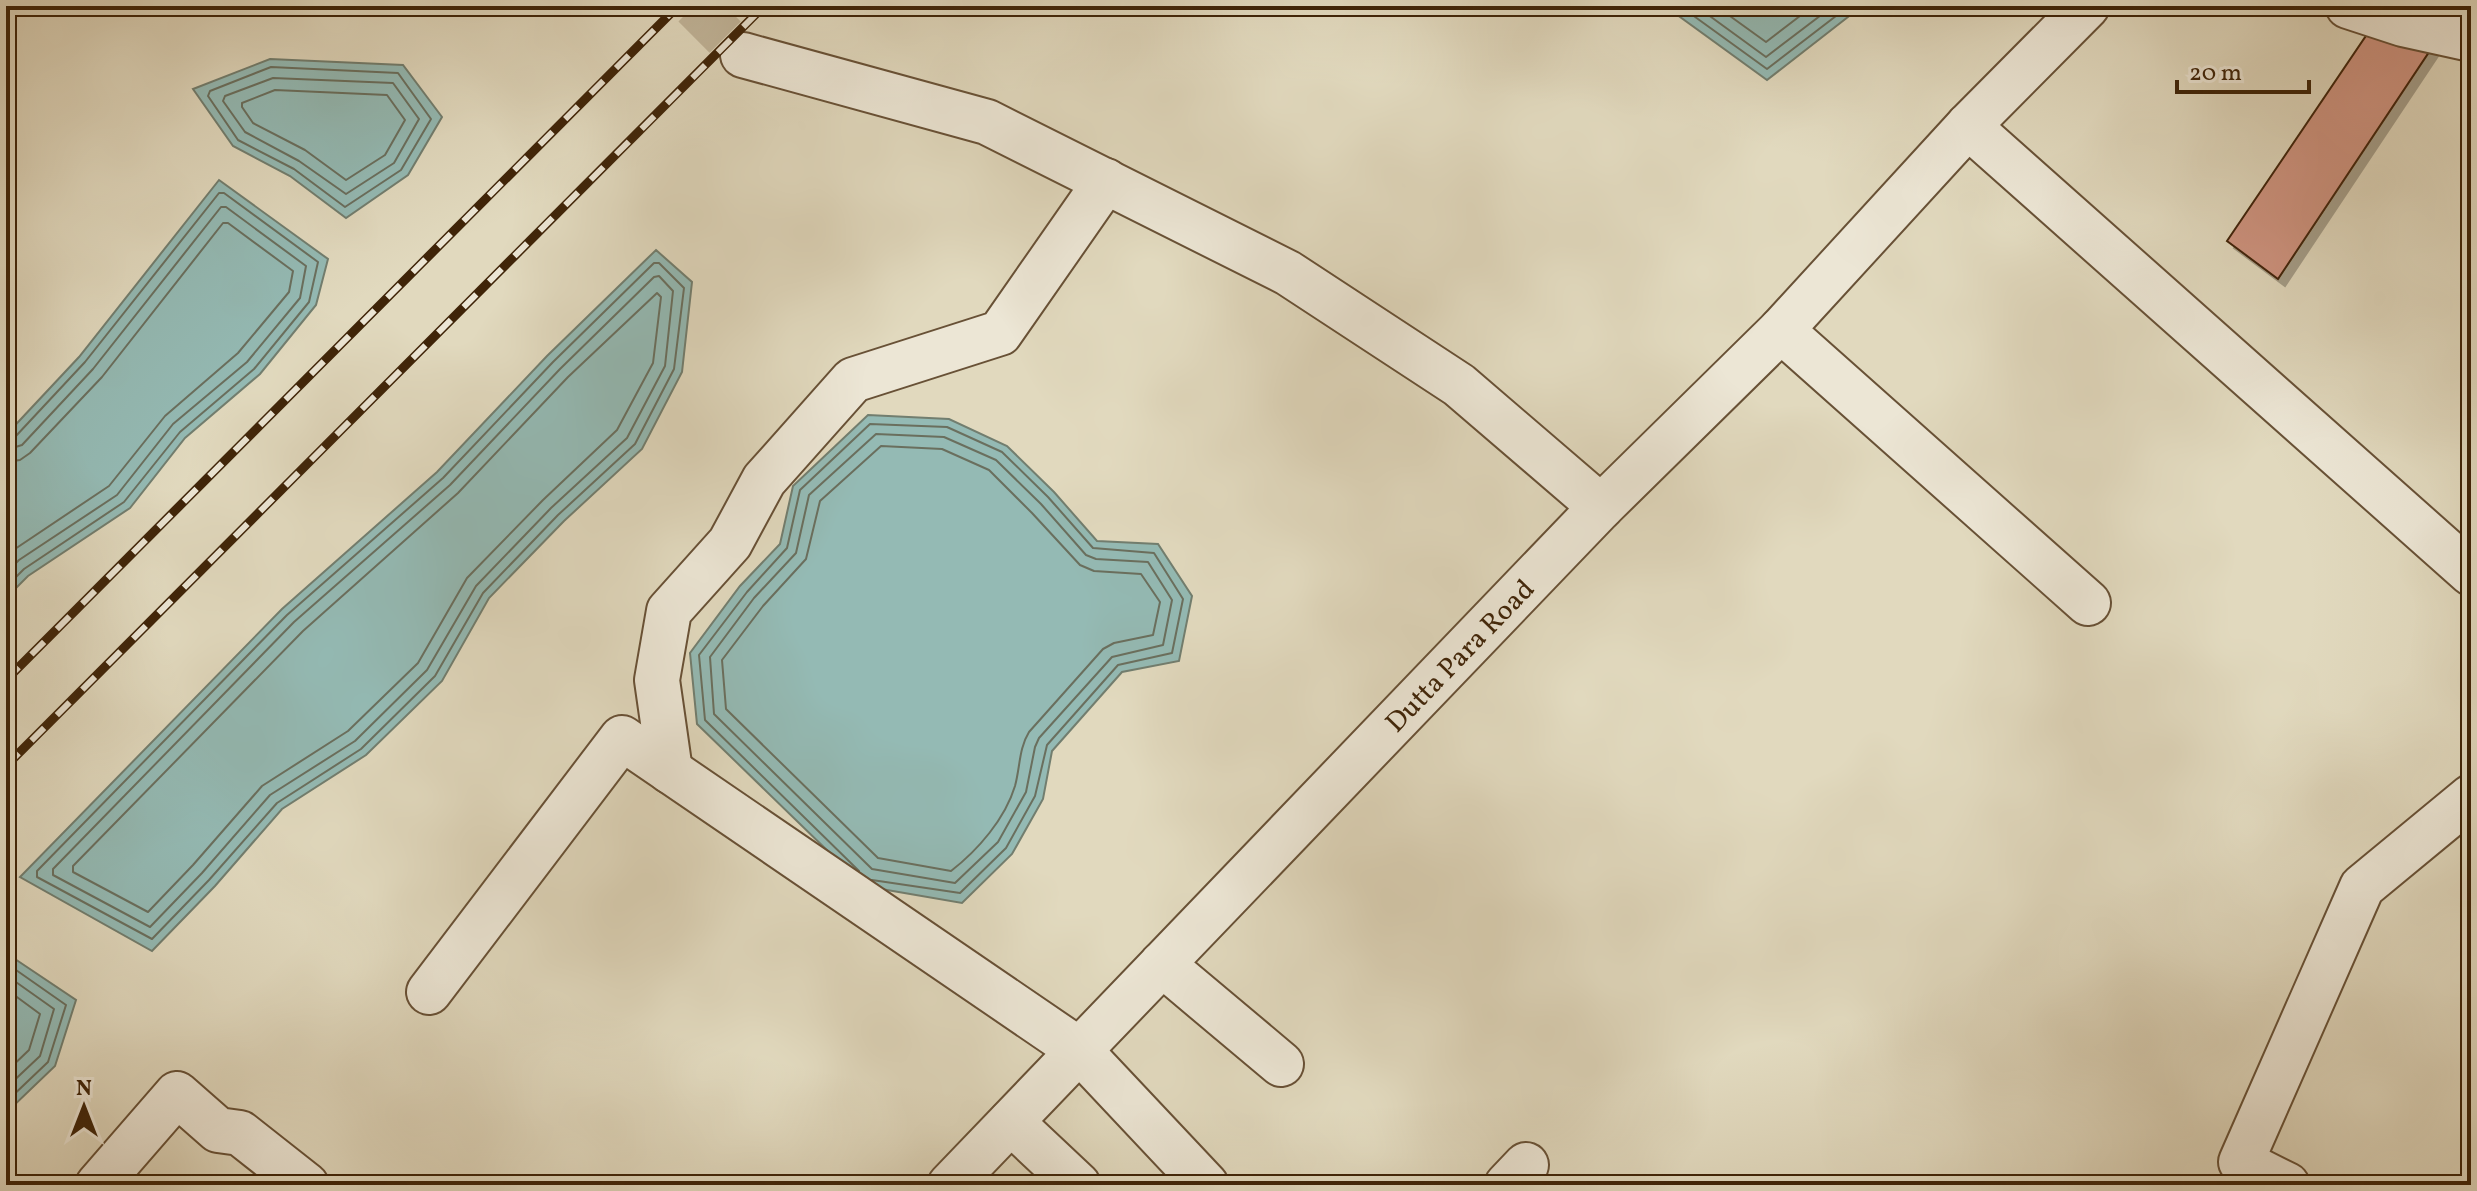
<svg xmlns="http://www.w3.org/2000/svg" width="2477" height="1191" viewBox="0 0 2477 1191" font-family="Vollkorn,serif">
<defs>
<filter id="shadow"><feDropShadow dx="7" dy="7" stdDeviation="0" flood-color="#0004"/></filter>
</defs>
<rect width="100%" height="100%" fill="#e1d9be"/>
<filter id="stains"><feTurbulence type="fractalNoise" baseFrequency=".0025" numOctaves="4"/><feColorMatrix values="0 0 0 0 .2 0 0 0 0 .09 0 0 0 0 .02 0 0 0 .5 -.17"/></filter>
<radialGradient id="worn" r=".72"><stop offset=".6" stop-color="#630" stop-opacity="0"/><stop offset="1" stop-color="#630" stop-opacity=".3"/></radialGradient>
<g fill="#94bab4" stroke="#727e6f" stroke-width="2">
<polygon points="1670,6 1862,6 1767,80 1676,14"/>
<polygon points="270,59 403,65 442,117 408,175 346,218 290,176 233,146 193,89"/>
<polygon points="219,180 328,259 316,305 260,374 185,438 130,508 28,576 6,598 6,435 79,357"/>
<polygon points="656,250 692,282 682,372 642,449 564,521 489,598 442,681 366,755 282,809 215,886 152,951 20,877 282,609 437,472 547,356"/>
<polygon points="868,415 949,419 1007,446 1054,492 1097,541 1158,544 1192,596 1179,661 1122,672 1052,751 1043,799 1012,854 962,903 864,886 697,724 690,653 740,586 780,544 793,486"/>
<polygon points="6,953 76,1000 55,1066 6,1113"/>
</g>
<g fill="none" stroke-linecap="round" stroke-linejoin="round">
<g stroke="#6a6f5e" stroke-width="2">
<polyline points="1680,6 1767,69 1849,6"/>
<polyline points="1696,6 1766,57 1833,6"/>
<polyline points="1716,6 1766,42 1813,6"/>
<polygon points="271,67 398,73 431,119 401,170 345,207 294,169 238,140 208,96 210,91"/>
<polygon points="273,78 393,83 419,119 394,163 346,194 299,161 245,132 223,101 225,96"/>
<polygon points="275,90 387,95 405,120 385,155 346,180 305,150 253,123 242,107 242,103"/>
<polygon points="654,263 659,263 684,288 674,369 635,444 558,515 483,593 435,676 361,749 277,803 209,880 152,939 37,877 37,871 287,615 443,478 553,362"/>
<polygon points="659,276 673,291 665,366 627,438 551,508 476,586 427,670 355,741 270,795 202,873 150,927 53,875 53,869 294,622 450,485 560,369 654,277"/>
<polygon points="657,293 661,297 653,363 617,430 543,500 467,578 418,663 348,731 262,786 193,865 148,912 73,872 73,866 303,631 458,493 568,377"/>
<polygon points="876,434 944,437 996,460 1041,504 1086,555 1096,559 1148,562 1172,600 1163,645 1112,657 1039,738 1035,747 1026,792 998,842 955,883 872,869 714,714 710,657 754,598 796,553 809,495"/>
<polyline points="6,440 15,437 85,362 219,193 224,193 318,262 309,302 254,369 180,432 124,502 24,569 6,587"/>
<path d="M881 446 942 449 989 470 1032 513 1080 565 1094 571 1141 574 1160 602 1153 635 1114 643 1103 649 1029 732C1019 748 1020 768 1015 786 1005 819 978 850 951 871L878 858 726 709 722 660 763 606 806 559 820 501Z"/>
<polyline points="6,450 22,445 93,369 221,207 226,207 306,266 300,298 247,362 173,424 117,495 19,560 6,573"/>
<polyline points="6,462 20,460 30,453 102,377 223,223 228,223 293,271 289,292 238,353 165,416 109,486 6,555"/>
<polyline points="859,871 705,720 699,655 747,592 787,548 800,490 870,424 947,427 1002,452 1048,497 1093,548 1154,553 1183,599 1172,653 1118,665 1047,745 1035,796 1006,848 960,893 872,880"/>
<polyline points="6,963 66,1005 48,1062 6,1102"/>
<polyline points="6,975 54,1009 40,1056 6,1088"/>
<polyline points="6,989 40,1014 29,1050 6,1072"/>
</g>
</g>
<polygon fill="#cf9481" stroke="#3f2408" stroke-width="2" filter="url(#shadow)" points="2374,24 2437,40 2278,279 2227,241"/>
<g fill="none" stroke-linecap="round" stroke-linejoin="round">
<polyline stroke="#c1b59a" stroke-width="44" stroke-dasharray="44 22" stroke-linecap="butt" points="694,6 743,55"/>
<g stroke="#685136" stroke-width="48">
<g id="minor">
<polyline points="2348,6 2403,24 2471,39"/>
<polyline points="743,55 987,122 1288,273 1459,385 1601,507"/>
<polyline points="1968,126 2471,573"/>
<polyline points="1781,330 2088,603"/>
<polyline points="670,771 657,680 669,611 730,543 764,480 853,380 1000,333 1106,181"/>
<polyline points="1162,964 1281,1064"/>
<polyline points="429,992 622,738 1079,1050 1206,1185"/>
<polyline points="1011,1122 1078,1185"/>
<polyline points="98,1185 177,1094 218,1130 240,1133 306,1185"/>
<polyline points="950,1185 1601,507 1781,330 1968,126 2087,6"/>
<polyline points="1507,1185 1526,1165"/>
<polyline points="2287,1185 2241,1162 2362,887 2471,797"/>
</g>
</g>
<use href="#minor" stroke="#ece6d5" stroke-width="44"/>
<g stroke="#3f2408" stroke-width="9">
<g id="rail">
<polyline points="6,680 678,6"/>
<polyline points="6,766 764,6"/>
</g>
</g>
<use href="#rail" stroke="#ece6d5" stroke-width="6" stroke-dasharray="18" stroke-linecap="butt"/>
</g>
<g text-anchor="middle" stroke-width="8" stroke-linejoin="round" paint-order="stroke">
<g font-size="28" fill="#3f2408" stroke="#ece6d5">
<text transform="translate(1459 655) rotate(-46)" y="10">Dutta Para Road</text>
</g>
</g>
<rect width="2477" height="1191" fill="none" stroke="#e1d9be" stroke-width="32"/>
<rect x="8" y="8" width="2461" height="1175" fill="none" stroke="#3f2408" stroke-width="4"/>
<rect x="16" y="16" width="2445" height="1159" fill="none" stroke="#3f2408" stroke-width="2"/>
<g transform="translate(84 1107)" stroke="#ece6d5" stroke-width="6" paint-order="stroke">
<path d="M0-6L14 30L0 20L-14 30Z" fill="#3f2408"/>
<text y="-12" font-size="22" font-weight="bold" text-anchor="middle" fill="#3f2408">N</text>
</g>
<path d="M2177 80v12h132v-12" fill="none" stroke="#3f2408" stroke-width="4"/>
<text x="2189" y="80" font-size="24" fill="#3f2408" stroke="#ece6d5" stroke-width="6" paint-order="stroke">20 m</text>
<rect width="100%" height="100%" filter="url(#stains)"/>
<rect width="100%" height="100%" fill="url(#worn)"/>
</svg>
